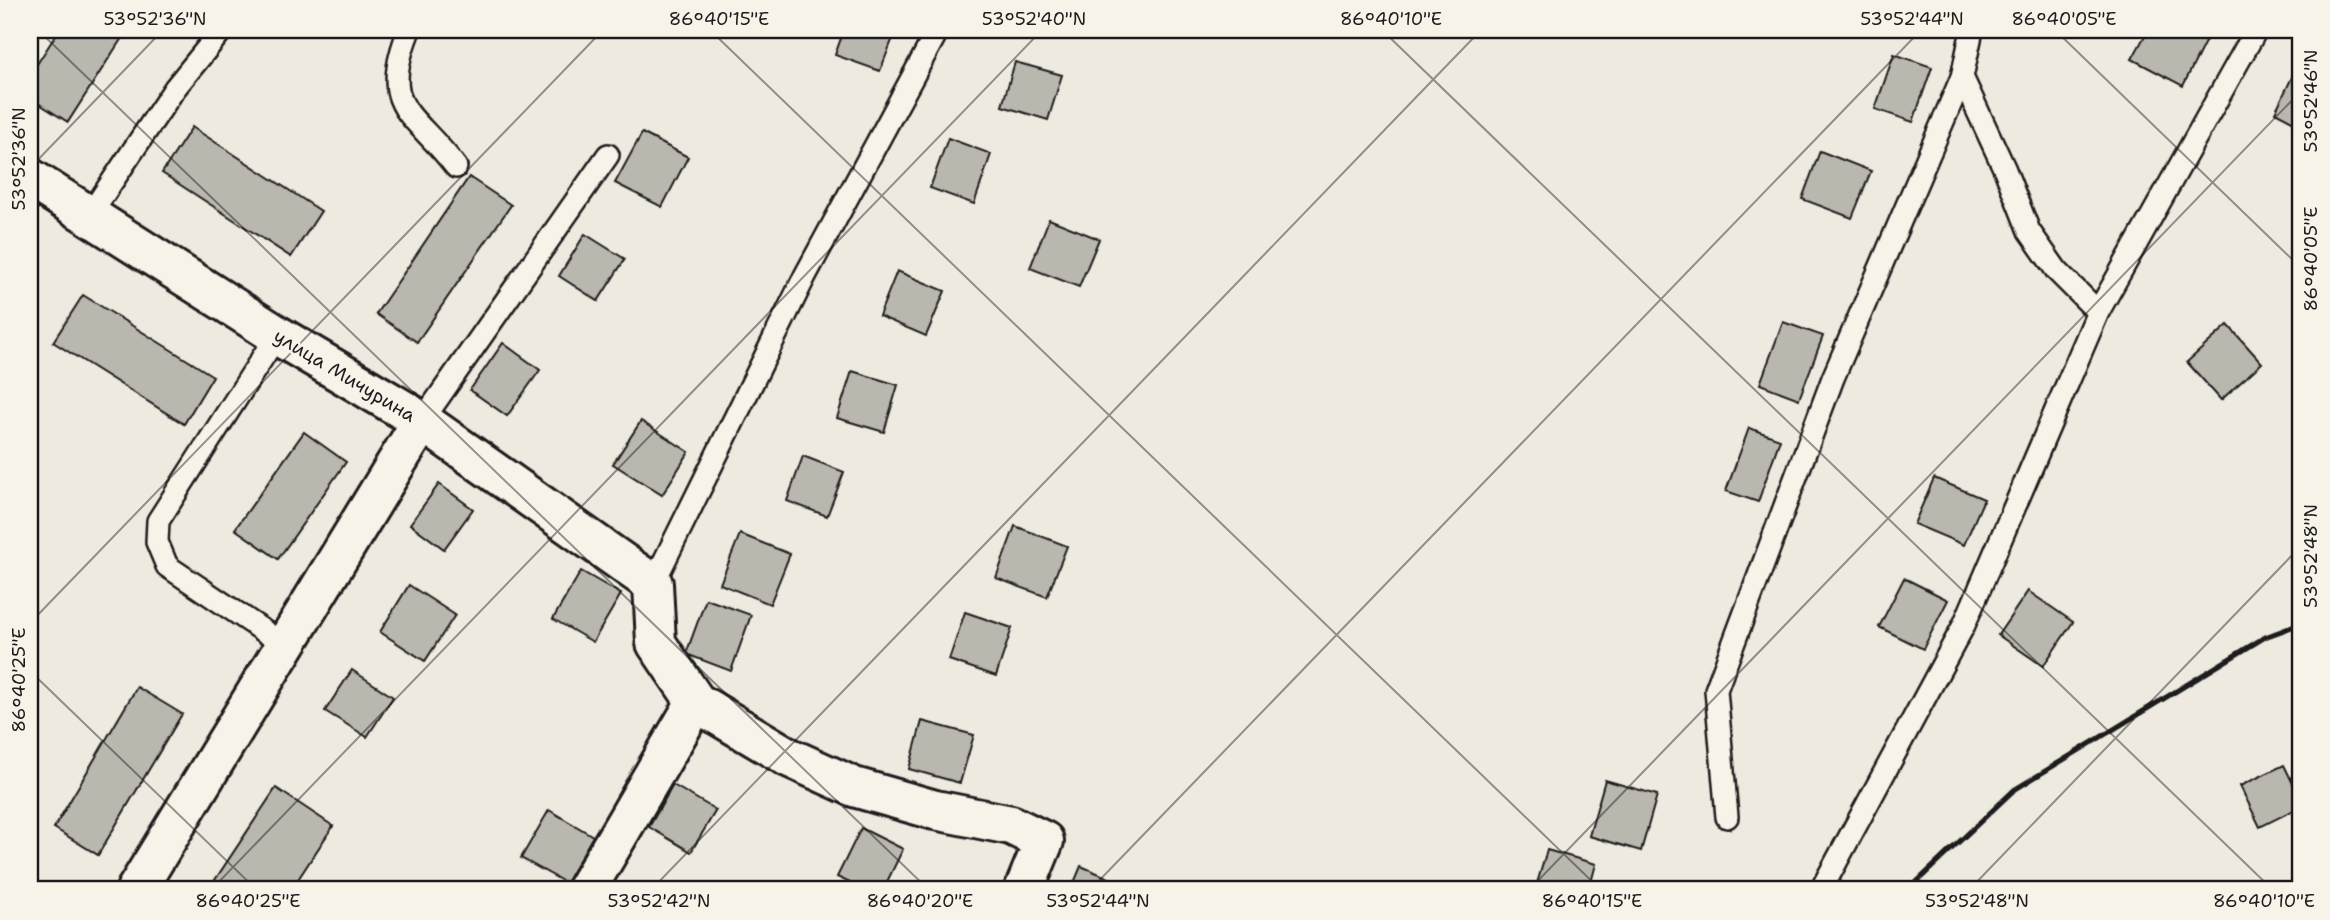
<svg xmlns="http://www.w3.org/2000/svg" width="2330" height="920" viewBox="0 0 2330 920" font-family="'Shantell Sans',sans-serif">
<rect width="100%" height="100%" fill="#eeeae0"/>
<filter id="ink" filterUnits="userSpaceOnUse"><feTurbulence type="fractalNoise" baseFrequency=".0143" numOctaves="2"/><feDisplacementMap in="SourceGraphic" scale="14" xChannelSelector="R" yChannelSelector="G"/><feConvolveMatrix kernelMatrix="1 2 1 2 8 2 1 2 1" color-interpolation-filters="sRGB"/></filter>
<g filter="url(#ink)">
<g fill="#bab7af" stroke="#1c1c1c" stroke-width="2">
<polygon points="59,30 127,30 68,122 30,98 30,75"/>
<polygon points="844,30 896,30 880,71 835,55"/>
<polygon points="2148,30 2192,30 2207,38 2183,86 2132,59"/>
<polygon points="1894,54 1932,67 1913,122 1875,109"/>
<polygon points="2300,61 2300,125 2275,112"/>
<polygon points="1015,62 1062,75 1048,120 1002,106"/>
<polygon points="192,127 321,211 291,257 162,173"/>
<polygon points="642,133 688,157 662,207 615,183"/>
<polygon points="948,138 991,154 974,204 930,188"/>
<polygon points="1820,151 1871,171 1852,218 1802,199"/>
<polygon points="469,177 511,205 417,342 376,314"/>
<polygon points="1049,219 1099,239 1079,287 1030,268"/>
<polygon points="585,234 625,259 598,301 559,276"/>
<polygon points="897,271 945,291 926,336 879,316"/>
<polygon points="83,295 213,376 184,424 53,342"/>
<polygon points="1783,322 1823,336 1799,399 1760,384"/>
<polygon points="2228,325 2262,363 2221,400 2187,362"/>
<polygon points="503,343 540,370 507,416 470,390"/>
<polygon points="852,371 898,385 884,432 837,418"/>
<polygon points="641,421 689,452 662,495 613,464"/>
<polygon points="1749,428 1780,439 1758,502 1726,491"/>
<polygon points="304,432 346,462 278,559 235,529"/>
<polygon points="803,456 844,472 827,516 787,501"/>
<polygon points="1934,478 1984,499 1964,545 1914,524"/>
<polygon points="439,484 473,509 444,549 410,524"/>
<polygon points="1015,526 1067,546 1047,597 996,578"/>
<polygon points="740,534 790,554 770,604 720,584"/>
<polygon points="581,571 621,594 593,642 553,619"/>
<polygon points="1904,578 1948,600 1923,649 1879,627"/>
<polygon points="409,585 455,615 425,661 380,632"/>
<polygon points="2028,591 2073,622 2043,666 1998,635"/>
<polygon points="706,599 751,615 731,671 686,654"/>
<polygon points="965,612 1012,628 996,676 949,660"/>
<polygon points="352,670 393,697 367,737 325,711"/>
<polygon points="137,687 182,714 98,855 54,828"/>
<polygon points="922,721 974,735 960,783 909,769"/>
<polygon points="2284,765 2300,798 2300,807 2260,827 2240,786"/>
<polygon points="1605,780 1657,795 1641,851 1589,836"/>
<polygon points="673,785 716,810 691,852 649,827"/>
<polygon points="276,788 333,826 291,890 224,890 213,883"/>
<polygon points="549,810 593,836 566,883 521,858"/>
<polygon points="861,828 903,849 883,890 865,890 837,877"/>
<polygon points="1547,850 1596,864 1589,890 1535,890"/>
<polygon points="1081,866 1123,884 1121,890 1071,890"/>
</g>
<g fill="none" stroke-linecap="round" stroke-linejoin="round">
<g stroke="#1c1c1c" stroke-width="26">
<g id="service">
<path d="M409 30C377 110 414 111 456 167"/>
<polyline points="1972,30 1962,77 2005,170 2029,231 2057,271 2098,312"/>
<polyline points="89,216 175,88 222,30"/>
<polyline points="277,335 158,521 157,542 167,566 286,646"/>
<polyline points="422,421 608,155"/>
<polyline points="653,584 805,276 938,30"/>
<polyline points="1727,817 1716,690 1833,378 1962,77"/>
<polyline points="1821,890 1964,625 2098,312 2256,30"/>
</g>
</g>
<g stroke="#1c1c1c" stroke-width="44">
<g id="minor">
<polyline points="30,178 277,335 422,421 653,584 656,643 696,702 788,757 854,787 935,810 1011,825 1044,841 1024,890"/>
<polyline points="136,890 422,421"/>
<polyline points="586,890 696,702"/>
</g>
</g>
<use href="#service" stroke="#f7f3e8" stroke-width="21"/>
<use href="#minor" stroke="#f7f3e8" stroke-width="38"/>
<polyline stroke="#1c1c1c" stroke-width="5" points="1908,890 2014,790 2265,637 2300,624"/>
</g>
</g>
<path fill="none" stroke="#1c1c1c" stroke-width="2" stroke-opacity="0.45" d="M38 30 929 890M710 30 1601 890M1382 30 2273 890M2055 30 2300 267M30 168 163 30M30 623 603 30M30 671 257 890M211 890 1042 30M651 890 1481 30M1090 890 1921 30M1529 890 2300 92M1969 890 2300 547"/>
<g text-anchor="middle" stroke-width="5" stroke-linejoin="round" paint-order="stroke">
<g font-size="19" fill="#1c1c1c" stroke="#f7f3e8">
<text transform="translate(345 375) rotate(31)" y="7">улица Мичурина</text>
</g>
</g>
<rect width="2330" height="920" fill="none" stroke="#f7f3e8" stroke-width="77"/>
<rect x="38" y="38" width="2254" height="843" fill="none" stroke="#1c1c1c" stroke-width="2.5"/>
<g font-size="18" text-anchor="middle" fill="#1c1c1c">
<text x="155" y="25">53°52'36"N</text>
<text x="719" y="25">86°40'15"E</text>
<text x="1034" y="25">53°52'40"N</text>
<text x="1391" y="25">86°40'10"E</text>
<text x="1912" y="25">53°52'44"N</text>
<text x="2064" y="25">86°40'05"E</text>
<text transform="translate(2311 101) rotate(-90)" y="6">53°52'46"N</text>
<text transform="translate(19 159) rotate(-90)" y="6">53°52'36"N</text>
<text transform="translate(2311 259) rotate(-90)" y="6">86°40'05"E</text>
<text transform="translate(2311 556) rotate(-90)" y="6">53°52'48"N</text>
<text transform="translate(19 680) rotate(-90)" y="6">86°40'25"E</text>
<text x="248" y="907">86°40'25"E</text>
<text x="659" y="907">53°52'42"N</text>
<text x="920" y="907">86°40'20"E</text>
<text x="1098" y="907">53°52'44"N</text>
<text x="1592" y="907">86°40'15"E</text>
<text x="1977" y="907">53°52'48"N</text>
<text x="2264" y="907">86°40'10"E</text>
</g>
</svg>
